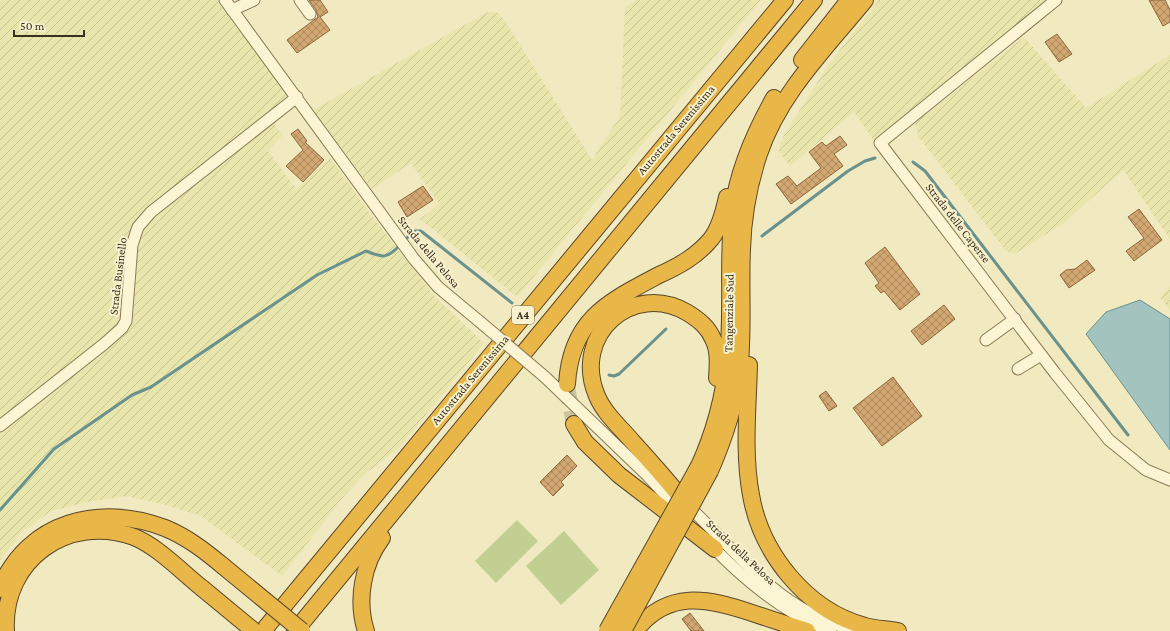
<svg xmlns="http://www.w3.org/2000/svg" width="1170" height="631" viewBox="0 0 1170 631" font-family="'Crimson Pro',serif">
<defs>
<pattern id="farmland-furrows" width="10" height="10" patternUnits="userSpaceOnUse"><rect width="10" height="10" fill="#e8e6ac"/><path d="M-1 1l2-2M0 10L10 0M9 11l2-2" fill="none" stroke="#c8c693"/></pattern>
<pattern id="building-cross-hatch" width="8" height="8" patternUnits="userSpaceOnUse"><rect width="8" height="8" fill="#d3a772"/><path d="M0 0l8 8M0 8l8-8" fill="none" stroke="#ac885d"/></pattern>
</defs>
<rect width="100%" height="100%" fill="#f1e9bf"/>
<g fill="url(#farmland-furrows)">
<polygon points="0,0 218,0 291,98 137,220 130,234 127,245 122,319 118,328 0,421"/>
<polygon points="636,0 761,0 517,297 420,219 439,204 411,163 372,189 313,110 488,12 498,13 505,21 592,160 620,116 625,7"/>
<polygon points="879,0 1049,0 874,141 854,112 790,166 778,150 784,135 829,64"/>
<polygon points="1024,37 1086,108 1170,55 1170,239 1123,170 1065,222 1015,254 1006,251 918,136 915,123"/>
<polygon points="273,121 282,136 268,151 296,189 330,158 380,227 435,297 484,343 399,448 366,473 345,495 282,576 201,516 163,504 126,496 87,502 51,511 23,531 0,560 0,431 122,334 135,246 140,232 148,220"/>
<polygon points="1170,287 1170,310 1160,297"/>
</g>
<g fill="#c1d092">
<polygon points="517,520 538,541 496,583 475,561"/>
<polygon points="564,531 599,570 561,605 526,566"/>
</g>
<polygon fill="#a3c3be" stroke="#69918d" points="1140,300 1170,319 1170,450 1086,334 1106,312"/>
<g fill="none" stroke-linecap="round" stroke-linejoin="round">
<g stroke="#69918d" stroke-width="3">
<polyline points="913,162 925,171 1128,435"/>
<polyline points="762,236 848,171 865,161 875,158"/>
<polyline points="404,241 414,231 421,231 512,303"/>
<polyline points="609,375 614,376 619,374 666,329"/>
<path d="M0 510 54 449 132 395 151 387 317 275 366 251C383 258 387 259 400 245"/>
</g>
</g>
<g fill="url(#building-cross-hatch)" stroke="#8d663a">
<polygon points="309,0 320,0 328,12 320,17 330,30 297,53 287,40 318,17 316,10"/>
<polygon points="1149,0 1165,0 1170,10 1170,22 1163,26"/>
<polygon points="1057,34 1072,54 1059,62 1045,42"/>
<polygon points="298,129 307,141 305,142 324,160 303,182 286,166 303,150 291,134"/>
<polygon points="840,136 847,145 834,154 843,166 791,204 776,184 788,176 797,186 821,168 809,152 822,142 826,146"/>
<polygon points="423,186 433,200 407,217 398,202"/>
<polygon points="1139,209 1162,240 1134,261 1126,251 1144,238 1128,217"/>
<polygon points="885,247 920,294 900,310 884,291 881,293 875,286 879,283 865,263"/>
<polygon points="1087,260 1095,270 1069,288 1060,275 1066,270 1075,269"/>
<polygon points="944,305 955,319 922,345 911,331"/>
<polygon points="893,377 922,416 882,446 853,408"/>
<polygon points="826,391 837,406 829,411 819,396"/>
<polygon points="567,455 577,466 561,482 564,485 553,496 540,482"/>
<polygon points="690,613 704,631 691,631 682,619"/>
</g>
<g fill="none" stroke-linecap="round" stroke-linejoin="round">
<polyline stroke="#ccc49e" stroke-width="16" stroke-dasharray="16 8" stroke-linecap="butt" points="567,387 574,424"/>
<g stroke="#8c7a56" stroke-width="13">
<g id="minor">
<polyline points="225,0 414,259 438,287 479,321"/>
<polyline points="300,0 310,14"/>
<polyline points="1056,0 880,143 1055,373 1109,440 1146,470 1170,480"/>
<polyline points="232,10 254,0"/>
<polyline points="986,340 1015,319"/>
<polyline points="1018,369 1041,355"/>
<polyline points="545,377 647,475 680,511"/>
<polyline points="0,426 104,344 122,328 126,321 132,245 138,227 151,212 297,97"/>
<path d="M686 504C742 556 779 613 859 631"/>
<path d="M711 545C743 579 787 615 831 631"/>
</g>
</g>
<g stroke="#59462b" stroke-width="18">
<g id="highway">
<polyline points="802,60 849,0"/>
<path d="M749 365C748 407 743 453 751 495 761 553 806 610 865 626 875 629 887 629 898 631"/>
<path d="M567 384C571 319 608 302 659 275 679 266 697 256 711 239 720 228 724 211 727 197"/>
<polyline points="574,424 585,442 619,475 715,549"/>
<path d="M699 466C715 431 724 396 728 358 733 308 727 258 733 209 738 169 755 132 774 98"/>
<path d="M710 471C724 439 735 407 739 373 744 332 740 290 742 249 743 216 749 184 759 154 779 94 826 48 865 0"/>
<path d="M687 505C670 483 651 462 632 441 620 427 604 413 597 396 571 335 632 280 688 313 699 320 708 327 713 339 719 350 718 365 717 378"/>
<path d="M0 589C27 521 101 503 165 528 187 537 205 551 223 566"/>
<path d="M6 631C2 560 68 513 134 537 157 546 182 572 202 588"/>
<polyline points="263,631 785,0"/>
<polyline points="295,631 814,0"/>
<path d="M366 631C356 600 363 563 382 538"/>
<path d="M635 631C668 589 708 598 752 613 770 619 789 625 807 631"/>
</g>
</g>
<use href="#minor" stroke="#fbf5d3" stroke-width="11"/>
<use href="#highway" stroke="#e8b748" stroke-width="16"/>
<g stroke="#8c7a56" stroke-width="13" stroke-linecap="butt">
<polyline id="minor-bridge" points="479,321 545,377"/>
</g>
<g stroke="#59462b" stroke-width="18" stroke-linecap="butt">
<g id="highway-bridge">
<polyline points="223,566 302,631"/>
<polyline points="202,588 254,631"/>
<polyline points="607,631 699,466"/>
<polyline points="623,631 710,471"/>
</g>
</g>
<use href="#minor-bridge" stroke="#fbf5d3" stroke-width="11"/>
<use href="#highway-bridge" stroke="#e8b748" stroke-width="16"/>
</g>
<g text-anchor="middle" stroke-width="4" stroke-linejoin="round" paint-order="stroke">
<rect fill="#f8f2cf" stroke="#736952" stroke-width="1" x="512" y="306" width="22" height="18" rx="3"/>
<g font-size="11" font-weight="bold" fill="#3a2e1c">
<text x="523" y="319">A4</text>
</g>
<g font-size="12" fill="#3a2e1c" stroke="#f8f2cf">
<text transform="translate(676 130) rotate(-50)" y="4">Autostrada Serenissima</text>
<text transform="translate(958 223) rotate(52)" y="4">Strada delle Caperse</text>
<text transform="translate(429 252) rotate(50)" y="4">Strada della Pelosa</text>
<text transform="translate(118 276) rotate(-83)" y="4">Strada Businello</text>
<text transform="translate(729 313) rotate(-89)" y="4">Tangenziale Sud</text>
<text transform="translate(470 380) rotate(-50)" y="4">Autostrada Serenissima</text>
<text transform="translate(741 552) rotate(43)" y="4">Strada della Pelosa</text>
</g>
</g>
<path d="M14 30v6h70v-6" fill="none" stroke="#3a2e1c" stroke-width="2"/>
<text x="20" y="30" font-size="12" fill="#3a2e1c" stroke="#f8f2cf" stroke-width="3" paint-order="stroke">50 m</text>
</svg>
